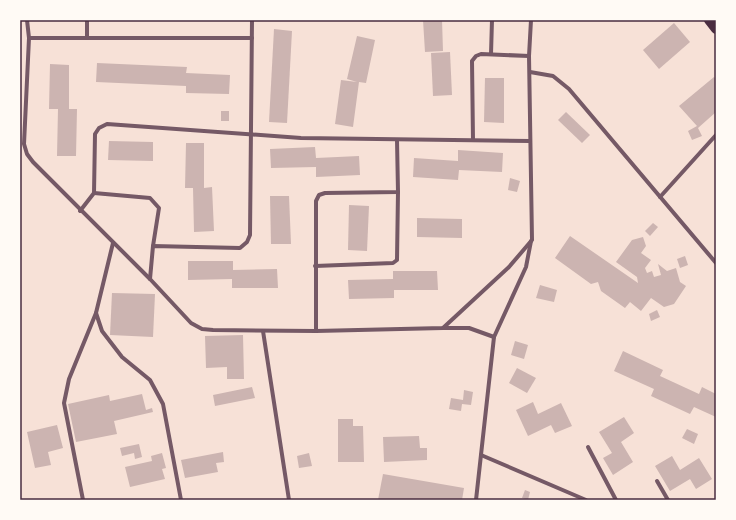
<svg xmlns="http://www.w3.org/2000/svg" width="736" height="520" viewBox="0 0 736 520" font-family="Lato,sans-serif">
<rect width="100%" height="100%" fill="#f7e1d7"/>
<g fill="#ccb4b1">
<polygon points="423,20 442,20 443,51 425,52"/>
<polygon points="674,23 690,42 659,69 643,50"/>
<polygon points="274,29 292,31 287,123 269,122"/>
<polygon points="357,36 375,40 366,83 359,82 353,127 335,124 341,80 357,82 347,79"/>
<polygon points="450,52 452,95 433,96 431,53"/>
<polygon points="97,63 187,67 186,73 230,75 229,94 186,93 186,86 96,82"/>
<polygon points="50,64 69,65 69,109 77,109 76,156 57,156 58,109 49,109"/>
<polygon points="714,77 716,79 716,112 698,128 702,136 692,140 688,131 697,126 679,106"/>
<polygon points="485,78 504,78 504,123 484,122"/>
<rect x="221" y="111" width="8" height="10"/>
<polygon points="566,112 590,135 582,143 558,120"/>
<polygon points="109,141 153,142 153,161 108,160"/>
<polygon points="186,143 204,143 204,188 212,187 214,231 194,232 193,188 185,188"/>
<polygon points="315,147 316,158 359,156 360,175 316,177 316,167 271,168 270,149"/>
<polygon points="458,150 503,153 502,172 459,170 458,180 413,177 414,158 458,161"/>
<polygon points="510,178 520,181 517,192 508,190"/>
<polygon points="270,196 289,196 291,244 271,244"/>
<polygon points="349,205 369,206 367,251 348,250"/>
<polygon points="417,218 462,219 462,238 417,237"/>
<polygon points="653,223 658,227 650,236 645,231"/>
<polygon points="570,236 638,283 637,277 616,262 632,240 643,237 646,246 641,253 651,260 645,268 647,273 652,271 654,277 661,275 658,264 667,271 676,268 680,282 686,286 674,304 664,307 651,298 641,311 630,302 625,308 601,291 598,282 591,284 555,258"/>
<polygon points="685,256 688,265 680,268 677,259"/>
<polygon points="188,261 233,261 233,270 277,269 278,288 232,288 232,279 188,280"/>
<polygon points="393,271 437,271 438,290 394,290 394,298 349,299 348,280 393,279"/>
<polygon points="540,285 557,290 554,302 536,298"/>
<polygon points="112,293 155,294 153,337 110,335"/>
<polygon points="657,310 660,317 651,321 649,314"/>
<polygon points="243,335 244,379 227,379 227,367 206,368 205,336"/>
<polygon points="515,341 528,345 524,359 511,355"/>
<polygon points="623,351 663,370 660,376 699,394 702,387 716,394 716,417 694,407 690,414 651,396 654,389 614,371"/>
<polygon points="517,368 536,378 527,393 509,383"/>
<polygon points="252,387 255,398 215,406 213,395"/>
<polygon points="464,390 473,392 471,405 462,404 461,411 449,409 451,398 463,400"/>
<polygon points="142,394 146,410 152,408 153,412 114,421 117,434 76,442 68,404 109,395 110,401"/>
<polygon points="533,402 538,414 561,403 572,426 555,433 551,425 528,436 516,410"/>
<polygon points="624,417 634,433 621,442 633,462 613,475 603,458 612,453 599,432"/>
<polygon points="338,419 353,419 353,426 363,426 364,462 338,462"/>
<polygon points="57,425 63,448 48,452 51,465 35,468 27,432"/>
<polygon points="687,429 698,434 694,444 682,438"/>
<polygon points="419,436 420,448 427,448 427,460 384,462 383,437"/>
<polygon points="139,444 142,457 135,459 134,453 122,456 120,448"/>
<polygon points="223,452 224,462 216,463 218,472 185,478 181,460"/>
<polygon points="162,453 166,468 162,469 165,479 130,487 125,467 152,461 151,456"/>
<polygon points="309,453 312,466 299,468 297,456"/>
<polygon points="672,456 680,470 699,458 712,479 696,489 690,479 670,491 655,466"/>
<polygon points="383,474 464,488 462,500 378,500"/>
<polygon points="525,490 530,492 528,500 522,498"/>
</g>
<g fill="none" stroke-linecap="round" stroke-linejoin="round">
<g stroke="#755966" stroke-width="4">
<polyline points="27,20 29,38 24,144 27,154 33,162 150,279 191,323 202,329 213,330 316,331 443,328 509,267 532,240 529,56 531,20"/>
<polyline points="29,38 252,38"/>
<polyline points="87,38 87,20"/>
<polyline points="491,54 492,20"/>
<polyline points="530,72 553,76 569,89 716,263"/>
<polyline points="473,140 472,61 476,56 481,54 529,56"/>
<polyline points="94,193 150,198 159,208 153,246"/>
<polyline points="660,197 716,135"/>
<polyline points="80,211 94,193 95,134 99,128 107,124 301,138 530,141"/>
<polyline points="315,266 393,263 397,260 398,192"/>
<polyline points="150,279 153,246 240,248 247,242 250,235 252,20"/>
<polyline points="96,313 102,331 122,357 150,380 163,404 181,500"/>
<polyline points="443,328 469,328 494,337"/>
<polyline points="263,331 289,500"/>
<polyline points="316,331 316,201 319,195 325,193 398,192 397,140"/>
<polyline points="588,447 616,500"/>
<polyline points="481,455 586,500"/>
<polyline points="657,481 668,500"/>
<polyline points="83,500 64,403 69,379 96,313 113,243"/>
<polyline points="476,500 494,337 526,267 531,241"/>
</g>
<polyline stroke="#4a2c40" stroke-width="10" points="709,20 716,29"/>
</g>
<rect width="736" height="520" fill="none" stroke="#fffaf5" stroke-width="42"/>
<rect x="21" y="21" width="694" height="478" fill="none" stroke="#4a2c40" stroke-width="1.5"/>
</svg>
